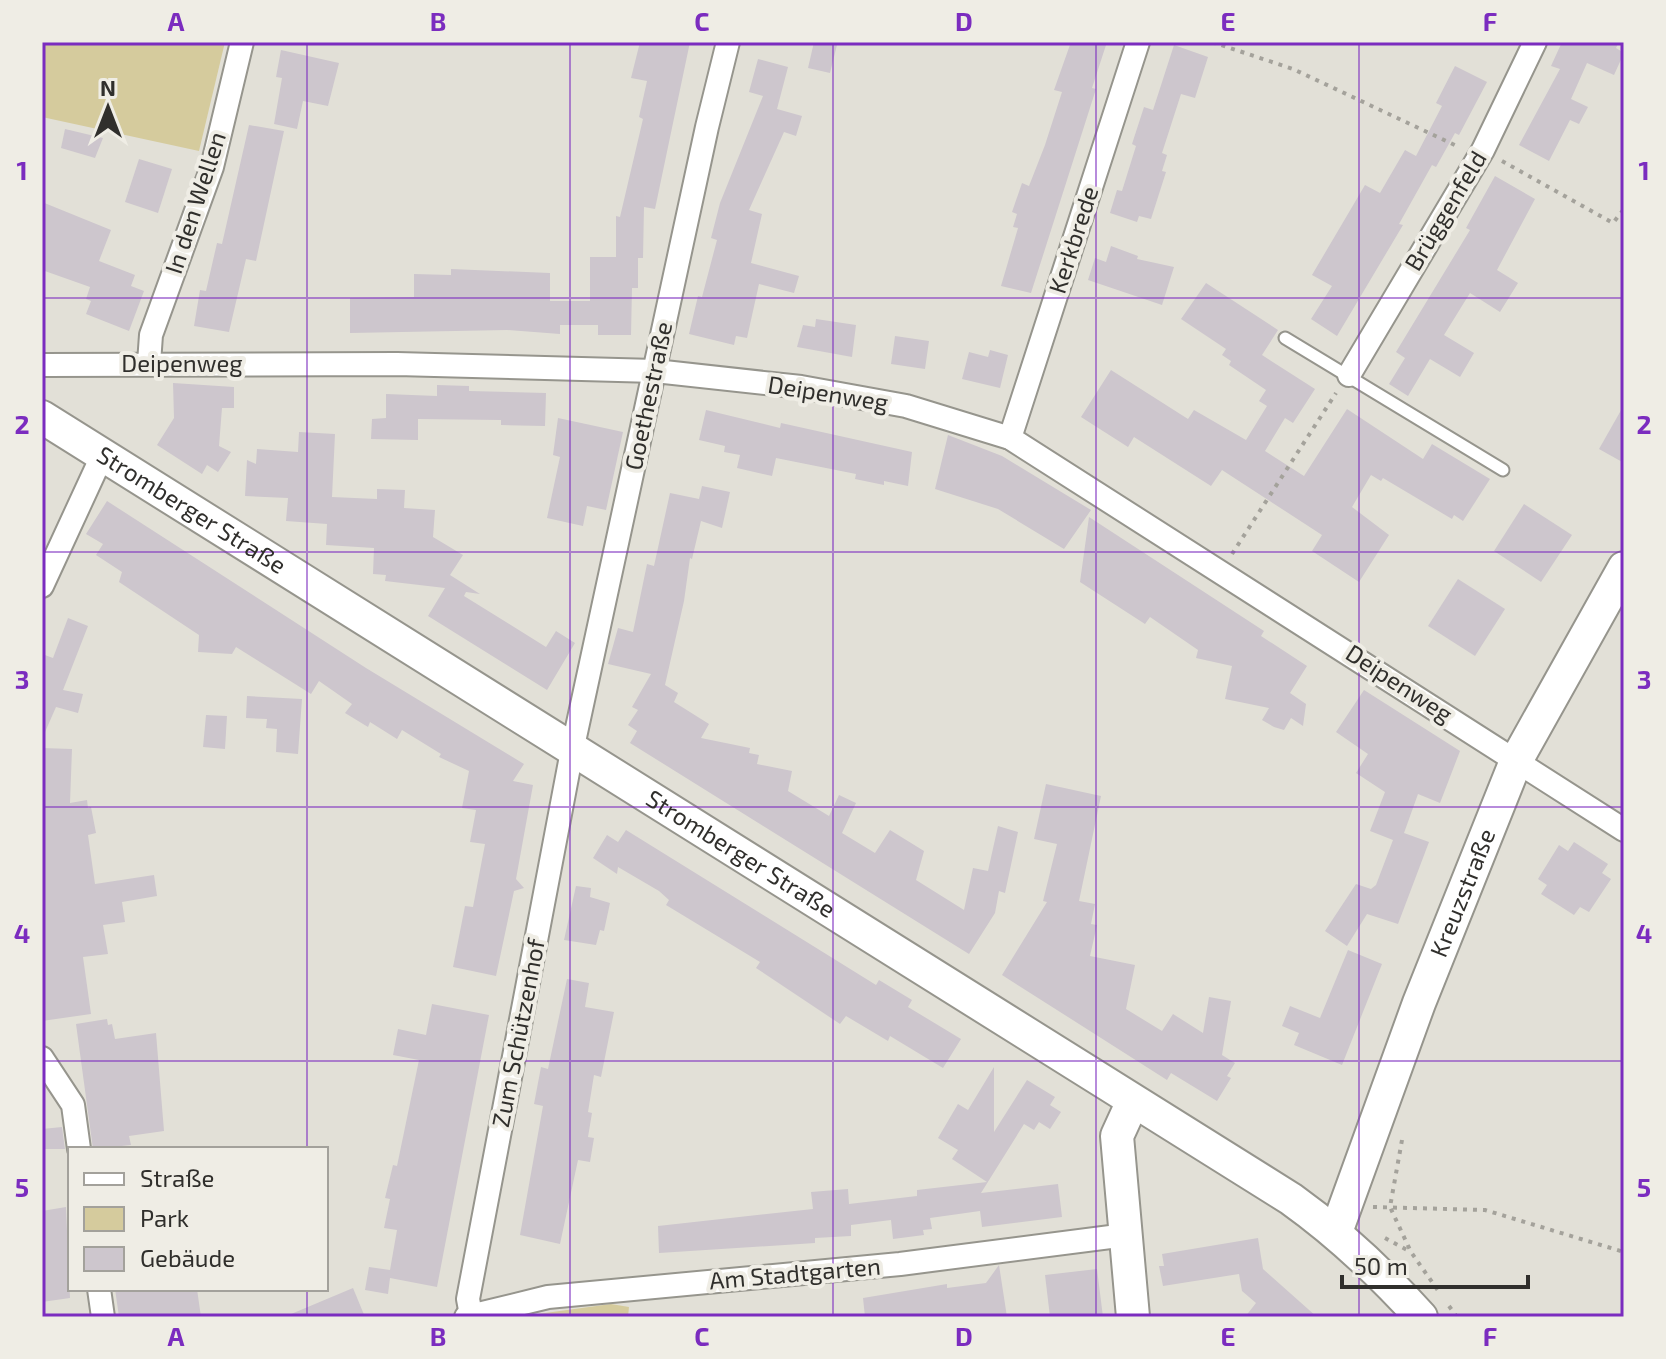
<svg xmlns="http://www.w3.org/2000/svg" width="1666" height="1359" viewBox="0 0 1666 1359" font-family="'Exo 2',sans-serif">
<rect width="100%" height="100%" fill="#e2e0d7"/>
<g fill="#d5cb9d">
<polygon points="42,42 225,42 199,151 42,117"/>
<polygon points="611,1304 629,1307 628,1317 516,1317"/>
</g>
<g fill="#cdc6cd">
<polygon points="640,42 690,42 655,209 644,207 643,258 638,258 638,288 632,288 631,335 598,335 598,325 560,325 560,334 507,330 350,333 350,298 414,297 414,274 451,275 451,269 550,273 550,301 590,301 590,257 616,257 616,216 620,217 643,119 639,117 647,81 631,78"/>
<polygon points="814,42 837,45 830,73 808,68"/>
<polygon points="1071,42 1107,42 1092,88 1096,89 1031,293 1001,286 1018,228 1013,227 1017,214 1012,212 1022,183 1029,186 1045,145 1062,92 1054,90"/>
<polygon points="1562,42 1619,42 1616,48 1624,53 1614,75 1587,63 1571,99 1588,107 1579,124 1570,120 1549,161 1519,145 1560,69 1551,66"/>
<polygon points="1174,45 1208,57 1195,98 1181,94 1162,153 1167,155 1162,171 1166,172 1151,219 1139,216 1137,222 1110,213 1117,190 1122,191 1136,146 1132,144 1144,107 1153,110"/>
<polygon points="281,50 339,63 328,106 303,101 297,129 274,124 282,78 276,77"/>
<polygon points="758,59 788,67 777,109 802,116 796,136 784,132 749,210 762,214 751,263 799,276 794,293 759,284 747,338 736,336 734,345 689,334 698,296 702,297 717,240 711,238 720,203 763,96 749,92"/>
<polygon points="1455,66 1487,82 1459,135 1455,133 1436,167 1432,165 1399,224 1403,225 1337,336 1311,319 1332,286 1312,275 1365,185 1380,193 1405,150 1416,156 1442,106 1436,103"/>
<polygon points="249,125 284,131 256,261 246,259 229,332 194,326 200,290 206,291 217,243 222,244"/>
<polygon points="65,129 103,138 95,158 61,148"/>
<polygon points="139,159 172,169 158,213 125,202"/>
<polygon points="1495,176 1535,199 1497,270 1518,283 1500,312 1470,293 1444,335 1474,353 1460,377 1430,359 1408,396 1389,384 1405,358 1396,352 1470,230 1466,228"/>
<polygon points="42,202 111,230 99,261 135,275 131,286 144,291 129,331 86,314 91,301 86,299 90,287 42,270"/>
<polygon points="1111,246 1138,256 1137,259 1174,267 1162,305 1088,280 1095,258 1106,262"/>
<polygon points="1206,283 1278,330 1262,355 1315,389 1293,423 1285,418 1265,451 1304,476 1347,409 1423,459 1432,444 1490,479 1463,521 1454,515 1452,519 1383,478 1381,481 1371,475 1352,507 1389,535 1359,582 1312,551 1322,535 1222,470 1211,486 1134,437 1128,447 1081,417 1111,370 1188,419 1194,410 1246,440 1267,406 1259,401 1266,390 1229,365 1231,361 1222,355 1226,349 1181,319"/>
<polygon points="816,319 856,325 852,357 797,347 803,325 815,327"/>
<polygon points="895,336 929,341 925,369 891,364"/>
<polygon points="990,350 1008,355 1000,388 962,379 969,352 988,357"/>
<polygon points="173,383 234,387 234,408 222,408 219,446 231,452 218,472 207,465 202,474 157,445 174,418"/>
<polygon points="437,385 469,386 469,391 546,393 545,426 501,425 501,420 418,419 418,440 371,439 372,419 386,418 386,394 437,396"/>
<polygon points="1624,405 1624,463 1599,449"/>
<polygon points="706,410 780,428 781,423 912,452 908,486 884,481 884,485 855,479 856,474 776,458 772,476 737,468 740,455 724,452 725,446 699,440"/>
<polygon points="558,418 623,432 606,510 587,506 583,526 547,518 560,457 553,455"/>
<polygon points="299,432 335,434 332,497 377,499 377,489 405,490 404,508 435,510 433,537 463,555 450,575 480,594 466,592 464,596 546,647 556,631 575,643 547,690 428,616 445,588 385,581 386,575 373,574 374,548 326,545 327,524 286,521 288,498 245,496 247,460 256,464 257,449 298,452"/>
<polygon points="948,435 1002,456 1091,510 1064,549 998,509 935,489"/>
<polygon points="702,486 730,492 722,528 701,521 692,559 690,558 684,601 665,685 678,693 674,702 709,724 701,738 750,748 749,753 759,755 757,764 792,771 788,791 829,816 839,795 856,803 842,833 875,853 890,830 924,851 916,880 964,910 973,868 988,871 998,826 1018,832 1005,893 999,891 995,913 969,954 630,743 637,731 628,725 638,710 632,707 651,674 608,664 618,628 633,632 647,564 654,566 670,493 699,499"/>
<polygon points="107,501 366,668 524,764 513,781 533,785 516,879 524,888 514,891 496,976 453,967 465,906 473,907 485,844 470,842 476,810 462,808 469,771 439,757 441,754 402,730 397,739 370,722 368,727 345,713 352,704 319,681 311,694 236,647 232,654 198,652 199,635 119,582 122,572 96,555 103,544 86,534"/>
<polygon points="1524,504 1572,535 1541,582 1494,551"/>
<polygon points="1089,517 1264,631 1261,636 1307,666 1290,693 1306,704 1303,726 1291,718 1284,730 1274,727 1262,720 1269,708 1225,699 1232,666 1196,658 1198,650 1150,617 1145,624 1080,582"/>
<polygon points="1458,579 1505,609 1475,656 1428,626"/>
<polygon points="68,618 88,626 63,690 83,694 78,713 56,707 42,739 42,654 53,658"/>
<polygon points="1364,690 1460,751 1440,803 1418,794 1404,833 1429,842 1398,924 1367,914 1347,946 1325,931 1356,884 1371,889 1376,885 1393,840 1370,831 1385,792 1356,773 1368,754 1336,732"/>
<polygon points="247,696 302,699 298,754 276,752 277,729 266,728 267,719 246,718"/>
<polygon points="206,715 227,716 225,749 203,747"/>
<polygon points="42,748 72,749 70,803 87,800 88,808 91,807 96,833 88,835 95,884 154,875 157,896 122,902 125,922 103,925 108,954 83,957 91,1014 42,1021"/>
<polygon points="1046,784 1101,796 1079,901 1095,904 1091,924 1097,925 1090,956 1135,965 1126,1009 1162,1031 1173,1014 1203,1033 1209,997 1231,1001 1222,1055 1235,1063 1227,1076 1231,1078 1217,1101 1171,1073 1167,1080 1002,975 1047,902 1043,901 1057,844 1034,839"/>
<polygon points="626,830 876,985 879,980 912,1000 908,1007 961,1039 943,1068 890,1036 888,1041 846,1016 840,1024 756,968 760,962 666,905 669,900 659,891 618,867 617,874 593,858 607,835 618,842"/>
<polygon points="1574,842 1608,864 1602,873 1611,879 1589,912 1580,907 1574,915 1541,894 1547,885 1538,879 1559,845 1568,851"/>
<polygon points="576,886 591,888 590,897 610,903 604,931 600,930 596,945 564,940"/>
<polygon points="1348,950 1382,964 1342,1065 1294,1045 1299,1033 1282,1026 1290,1006 1320,1018"/>
<polygon points="567,979 589,983 585,1007 614,1012 601,1077 594,1075 588,1112 592,1113 588,1137 594,1138 590,1162 578,1160 560,1244 520,1235 543,1106 534,1104 541,1067 548,1069"/>
<polygon points="432,1004 489,1015 437,1287 390,1278 388,1294 365,1290 369,1267 390,1270 397,1230 384,1228 390,1199 385,1198 393,1165 397,1166 419,1060 393,1055 398,1029 426,1035"/>
<polygon points="107,1019 108,1025 112,1024 115,1039 156,1033 164,1131 129,1136 131,1145 93,1149 76,1024"/>
<polygon points="994,1067 994,1132 1027,1080 1055,1097 1050,1105 1061,1112 1050,1129 1039,1122 1034,1130 1024,1124 981,1193 1058,1184 1062,1217 982,1227 980,1211 930,1218 932,1229 923,1230 924,1235 893,1239 891,1220 851,1225 851,1236 815,1238 815,1243 659,1253 658,1226 813,1209 811,1192 848,1189 849,1204 917,1196 917,1190 987,1182 952,1159 958,1150 938,1138 958,1104 968,1110"/>
<polygon points="62,1127 65,1149 42,1149 42,1129"/>
<polygon points="66,1207 70,1298 42,1302 42,1211"/>
<polygon points="1258,1238 1263,1269 1317,1317 1245,1317 1256,1303 1242,1291 1239,1274 1163,1286 1159,1266 1164,1266 1162,1254"/>
<polygon points="999,1265 1007,1317 865,1317 863,1298 947,1284 947,1288 986,1283"/>
<polygon points="1097,1269 1103,1317 1050,1317 1045,1275"/>
<polygon points="353,1288 365,1317 284,1317"/>
<polygon points="115,1289 197,1289 201,1317 119,1317"/>
</g>
<g fill="none" stroke-linecap="round" stroke-linejoin="round">
<g stroke="#96958d" stroke-width="15">
<polyline id="lane" points="1285,338 1503,470"/>
</g>
<g stroke="#96958d" stroke-width="26">
<g id="street">
<polyline points="149,363 151,335 212,167 242,42"/>
<polyline points="42,365 397,364 655,371 801,387 906,406 1010,438 1624,830"/>
<polyline points="1349,375 1483,150 1535,42"/>
<polyline points="1010,438 1138,42"/>
<polyline points="42,586 102,456"/>
<polyline points="42,1058 73,1105 79,1149"/>
<polyline points="99,1289 103,1317"/>
<polyline points="471,1315 468,1299 572,751 707,127 728,42"/>
<polyline points="466,1317 548,1297 900,1264 1126,1235"/>
</g>
</g>
<g stroke="#96958d" stroke-width="36">
<g id="secondary">
<path id="s1" d="M42 417 1291 1199C1340 1234 1381 1273 1421 1317"/>
<path id="s2" d="M1336 1232 1419 1003 1516 761 1624 568"/>
<polyline points="1133,1317 1117,1136 1133,1101"/>
</g>
</g>
<g stroke="#a4a29b" stroke-width="4" stroke-dasharray="4 6" stroke-linecap="butt">
<polyline points="1212,42 1293,69 1459,147"/>
<polyline points="1502,161 1613,223 1624,209"/>
<polyline points="1232,554 1336,393"/>
<polyline points="1402,1140 1390,1207 1411,1252 1439,1292"/>
<polyline points="1373,1207 1485,1210 1624,1252"/>
<polyline points="1385,1238 1409,1251"/>
<polyline points="1449,1306 1457,1317"/>
</g>
<use href="#lane" stroke="#fff" stroke-width="11"/>
<use href="#street" stroke="#fff" stroke-width="22"/>
<use href="#secondary" stroke="#fff" stroke-width="32"/>
</g>
<path fill="none" stroke="#7b2cbf" stroke-width="2" stroke-opacity="0.55" d="M307 42V1149M570 42V1317M833 42V1317M1096 42V1317M1359 42V1317M42 298H1624M42 552H1624M42 807H1624M42 1061H1624M307 1289V1317"/>
<g text-anchor="middle" stroke-width="8" stroke-linejoin="round" paint-order="stroke">
<g font-size="24" fill="#302f2c" stroke="#efede5">
<text transform="translate(196 203) rotate(-72)" y="8">In den Wellen</text>
<text transform="translate(1446 211) rotate(-59)" y="8">Brüggenfeld</text>
<text transform="translate(1074 240) rotate(-72)" y="8">Kerkbrede</text>
<text x="182" y="372">Deipenweg</text>
<text transform="translate(828 394) rotate(9)" y="8">Deipenweg</text>
<text transform="translate(649 396) rotate(-78)" y="8">Goethestraße</text>
<text dy="8" stroke="none"><textPath href="#s1" startOffset="176">Stromberger Straße</textPath></text>
<text transform="translate(1399 684) rotate(33)" y="8">Deipenweg</text>
<text dy="8" stroke="none"><textPath href="#s1" startOffset="824">Stromberger Straße</textPath></text>
<text dy="8" stroke="none"><textPath href="#s2" startOffset="362">Kreuzstraße</textPath></text>
<text transform="translate(519 1033) rotate(-79)" y="8">Zum Schützenhof</text>
<text transform="translate(795 1274) rotate(-5)" y="8">Am Stadtgarten</text>
</g>
</g>
<rect width="1666" height="1359" fill="none" stroke="#efede5" stroke-width="88"/>
<rect x="68" y="1147" width="260" height="144" fill="#efede5" stroke="#a3a19b" stroke-width="2"/>
<rect x="84" y="1173" width="40" height="12" fill="#ffffff" stroke="#a3a19b" stroke-width="2"/>
<text x="140" y="1187" font-size="24" fill="#302f2c">Straße</text>
<rect x="84" y="1207" width="40" height="24" fill="#d5cb9d" stroke="#a3a19b" stroke-width="2"/>
<text x="140" y="1227" font-size="24" fill="#302f2c">Park</text>
<rect x="84" y="1247" width="40" height="24" fill="#cdc6cd" stroke="#a3a19b" stroke-width="2"/>
<text x="140" y="1267" font-size="24" fill="#302f2c">Gebäude</text>
<g transform="translate(108 108)" stroke="#efede5" stroke-width="6" paint-order="stroke">
<path d="M0-6L14 30L0 20L-14 30Z" fill="#302f2c"/>
<text y="-12" font-size="22" font-weight="bold" text-anchor="middle" fill="#302f2c">N</text>
</g>
<path d="M1342 1275v12h186v-12" fill="none" stroke="#302f2c" stroke-width="4"/>
<text x="1354" y="1275" font-size="24" fill="#302f2c" stroke="#efede5" stroke-width="6" paint-order="stroke">50 m</text>
<rect x="44" y="44" width="1578" height="1271" fill="none" stroke="#7b2cbf" stroke-width="3"/>
<g font-size="26" text-anchor="middle" font-weight="bold" fill="#7b2cbf">
<text x="176" y="31">A</text>
<text x="438" y="31">B</text>
<text x="702" y="31">C</text>
<text x="964" y="31">D</text>
<text x="1228" y="31">E</text>
<text x="1490" y="31">F</text>
<text x="22" y="180">1</text>
<text x="1644" y="180">1</text>
<text x="22" y="434">2</text>
<text x="1644" y="434">2</text>
<text x="22" y="689">3</text>
<text x="1644" y="689">3</text>
<text x="22" y="943">4</text>
<text x="1644" y="943">4</text>
<text x="22" y="1197">5</text>
<text x="1644" y="1197">5</text>
<text x="176" y="1346">A</text>
<text x="438" y="1346">B</text>
<text x="702" y="1346">C</text>
<text x="964" y="1346">D</text>
<text x="1228" y="1346">E</text>
<text x="1490" y="1346">F</text>
</g>
</svg>
